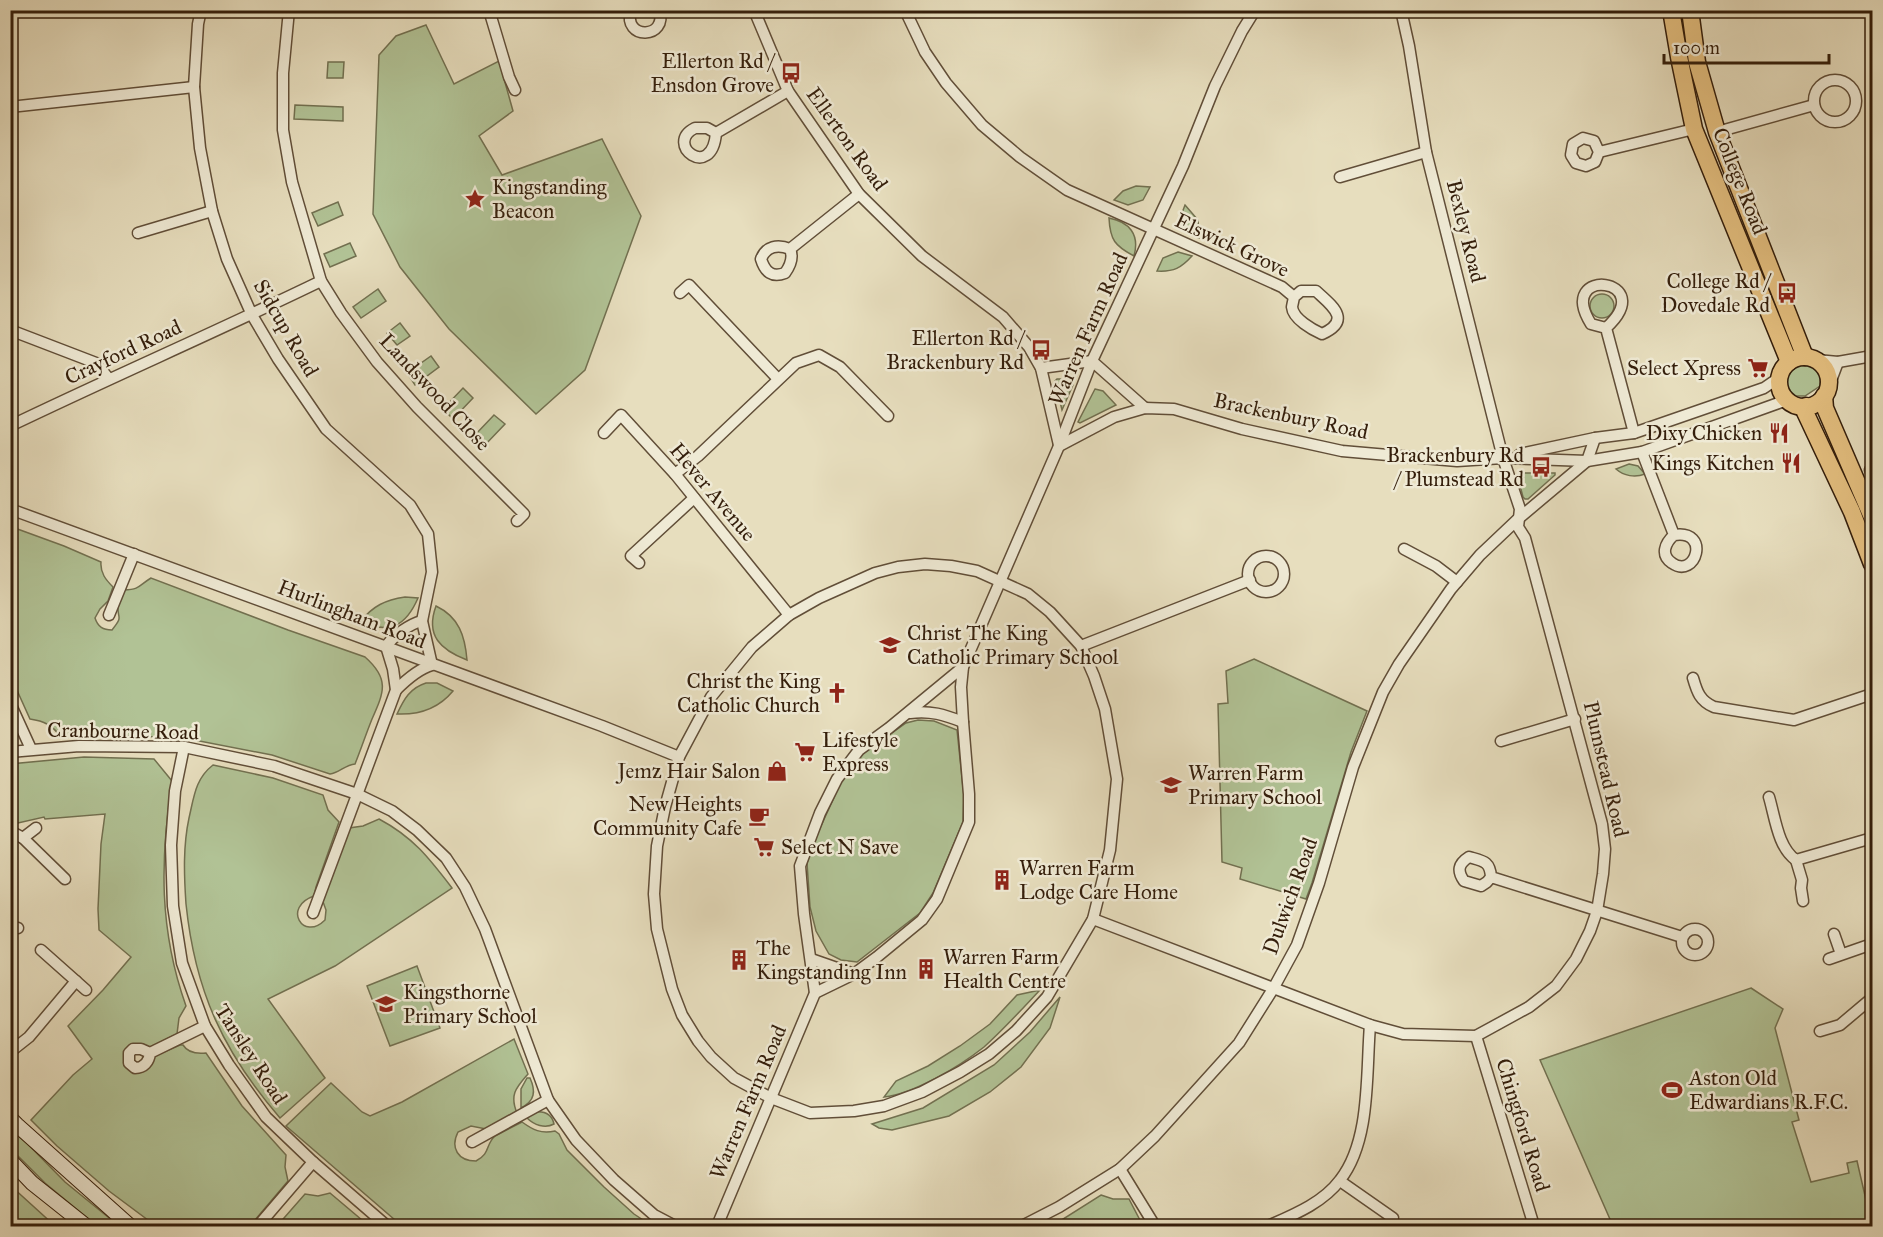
<svg xmlns="http://www.w3.org/2000/svg" width="1883" height="1237" viewBox="0 0 1883 1237" font-family="'IM FELL Great Primer',serif">
<rect width="100%" height="100%" fill="#e7debe"/>
<filter id="stains"><feTurbulence type="fractalNoise" baseFrequency=".00333" numOctaves="4"/><feColorMatrix values="0 0 0 0 .2 0 0 0 0 .09 0 0 0 0 .02 0 0 0 .5 -.17"/></filter>
<radialGradient id="worn" r=".72"><stop offset=".6" stop-color="#630" stop-opacity="0"/><stop offset="1" stop-color="#630" stop-opacity=".3"/></radialGradient>
<g fill="#b1c295" stroke="#727050" stroke-width="1.5">
<polygon points="426,25 454,84 499,61 513,111 479,136 502,175 602,139 641,216 585,370 536,414 449,329 400,267 373,214 379,55 396,36"/>
<polygon points="328,62 344,62 343,78 327,78"/>
<polygon points="295,105 343,107 343,121 294,119"/>
<polygon points="1136,186 1150,187 1143,200 1128,205 1114,200 1123,191"/>
<polygon points="338,202 343,215 318,226 312,213"/>
<path d="M1185 205 1198 220 1199 238C1183 234 1178 220 1185 205Z"/>
<path d="M1109 218C1129 222 1140 234 1134 256 1115 246 1110 240 1109 218Z"/>
<polygon points="350,243 356,256 330,267 324,254"/>
<path d="M1178 252 1192 256C1181 268 1174 272 1157 271L1163 258Z"/>
<polygon points="378,289 386,301 361,318 353,307"/>
<circle cx="1602" cy="306" r="12"/>
<polygon points="400,323 410,336 397,345 387,333"/>
<polygon points="431,356 439,367 415,385 407,373"/>
<path d="M1808 363C1820 367 1821 374 1820 386L1805 396H1796C1777 382 1789 366 1808 363Z"/>
<polygon points="1057,379 1066,379 1073,385 1062,410 1055,381"/>
<polygon points="463,388 473,398 453,419 443,409"/>
<polygon points="1095,389 1103,391 1116,405 1080,423 1078,422"/>
<polygon points="494,415 505,424 485,445 475,435"/>
<path d="M1629 464 1638 466 1645 474C1635 478 1624 476 1616 469Z"/>
<polygon points="1520,473 1555,473 1555,475 1528,499 1525,499 1523,497 1518,478"/>
<path d="M12 527 64 546 101 562C100 573 106 580 113 587L108 601 100 609 95 618C98 627 103 630 112 630 124 615 117 620 118 605 118 601 122 595 124 590 141 589 138 586 151 578L288 630 365 657C390 679 384 692 372 719 366 734 361 749 355 764 345 765 339 773 330 774L272 755 184 738 110 735 61 737C52 725 44 721 30 719L11 677Z"/>
<path d="M405 597 418 598C406 626 389 635 361 621 373 606 385 600 405 597Z"/>
<path d="M436 606C459 617 465 636 467 660 441 650 425 636 436 606Z"/>
<polygon points="1254,659 1367,711 1351,752 1312,883 1306,899 1240,879 1242,868 1222,862 1218,704 1228,703 1226,671"/>
<path d="M426 683H437L453 691C439 708 419 715 397 714 404 699 410 688 426 683Z"/>
<polygon points="918,720 934,721 957,730 964,797 963,822 933,893 920,913 857,962 841,960 829,954 816,931 810,907 807,863 816,837 841,782 861,755 906,723"/>
<path d="M84 757 154 759 172 781C160 861 159 930 186 1006L179 1018 177 1034 148 1048 133 1045 130 1069 152 1057 180 1045H183C188 1053 197 1054 206 1053L242 1106 286 1155 285 1167 288 1181 250 1226H156L109 1191 57 1146 31 1120 73 1075 92 1059 68 1026 103 990 131 957 99 930 98 909 101 844 105 814 45 819 44 817 18 823 11 820 10 764Z"/>
<path d="M213 765 273 778 323 795 328 810 339 822 316 887 314 896C282 907 303 942 325 920L326 910 322 899 349 828 363 826 379 819C413 837 429 858 452 888L335 966 268 999 325 1078 280 1118C223 1052 195 991 186 904 184 875 183 846 189 818 194 797 195 779 213 765Z"/>
<polygon points="417,966 440,1028 390,1046 367,986"/>
<polygon points="1751,988 1783,1009 1775,1028 1799,1120 1792,1122 1811,1182 1849,1173 1847,1163 1857,1161 1872,1226 1613,1226 1540,1060"/>
<path d="M1040 990C1022 1009 1004 1029 984 1047 960 1066 914 1094 884 1097L896 1081 928 1066 960 1046 990 1024 1017 995Z"/>
<polygon points="1060,997 1050,1028 1021,1067 990,1092 949,1116 892,1130 879,1128 872,1124 923,1108 994,1065 1030,1032"/>
<path d="M514 1039 528 1074C517 1087 509 1094 517 1113L486 1129 471 1126 458 1132C450 1148 458 1161 476 1161 491 1153 485 1145 495 1136L522 1122C533 1130 541 1134 555 1131L559 1134 567 1150 604 1187 634 1214 652 1226H402L286 1126 331 1083 362 1112 370 1116 402 1102Z"/>
<path d="M527 1078H530C536 1091 535 1101 521 1108V1089Z"/>
<path d="M535 1112C545 1111 552 1115 554 1124 545 1129 534 1125 527 1118L528 1115Z"/>
<polygon points="10,1126 65,1182 119,1226 97,1226 45,1183 11,1149"/>
<polygon points="11,1186 55,1226 11,1226"/>
<polygon points="330,1193 369,1226 277,1226 305,1194 318,1196"/>
<polygon points="1101,1195 1113,1199 1129,1199 1143,1226 1052,1226"/>
</g>
<g fill="none" stroke-linecap="round" stroke-linejoin="round">
<g stroke="#614e38" stroke-width="13">
<g id="minor">
<path d="M201 10 198 24 194 87 200 148 212 211 227 259 252 315 278 359 326 429 410 505 428 534 432 572 422 621 432 665C418 669 406 680 396 690"/>
<polyline points="289,10 283,73 283,130 292,182 321,281 341,313 377,362 417,407 524,514 517,521"/>
<polyline points="489,10 509,77 515,90"/>
<path d="M631 10C622 41 669 39 659 10"/>
<polyline points="754,10 788,91 859,194 922,256 1003,317 1029,347 1041,368 1059,445"/>
<path d="M905 10 925 52 946 83 982 125 1020 157 1067 190 1282 287 1294 297C1294 298 1292 306 1292 307 1293 319 1313 330 1322 334 1353 320 1331 305 1316 291H1301L1294 297"/>
<circle cx="1835" cy="101" r="21"/>
<polyline points="10,107 194,87"/>
<polyline points="1717,132 1814,105"/>
<path d="M716 133 707 128H695C663 144 712 182 716 133L788 91"/>
<polyline points="1599,152 1595,162 1586,166 1576,163 1571,155 1573,144 1583,138 1594,141 1599,152 1694,129"/>
<polyline points="1340,177 1426,152"/>
<polyline points="138,233 212,211"/>
<path d="M790 249C794 258 790 266 785 273 772 278 765 272 761 259 766 246 778 244 790 249L859 194"/>
<polyline points="680,293 689,285 778,379"/>
<path d="M1606 328C1661 278 1554 265 1591 324L1606 328 1634 433"/>
<polyline points="10,330 96,363 109,379"/>
<polyline points="1817,360 1838,362 1872,356"/>
<polyline points="1092,361 1145,408"/>
<polyline points="1041,368 1092,361"/>
<polyline points="1829,386 1838,362"/>
<path d="M10 426C114 376 218 331 321 281"/>
<polyline points="604,433 621,415 675,474 789,615"/>
<polyline points="1059,446 1114,417 1145,408 1174,409 1242,429 1342,451 1457,461 1503,458 1587,461 1642,452 1787,400"/>
<path d="M1642 452 1674 535C1665 543 1660 555 1672 563 1696 580 1711 529 1674 535"/>
<polyline points="1520,454 1595,438 1634,433 1764,388 1780,377"/>
<polyline points="1870,470 1872,473"/>
<polyline points="675,474 698,456 796,363 819,355 840,367 888,416"/>
<polyline points="10,509 602,726 679,757"/>
<polyline points="1404,549 1436,566 1457,582"/>
<circle cx="1266" cy="574" r="18"/>
<polyline points="639,563 631,556 694,498"/>
<polygon points="925,564 951,566 977,571 1028,594 1050,612 1081,646 1094,676 1105,709 1117,779 1110,850 1093,919 1047,997 1016,1031 989,1054 960,1072 922,1092 884,1106 854,1111 810,1113 771,1098 734,1078 711,1057 698,1041 682,1015 672,989 657,929 654,894 657,846 665,807 679,757 711,697 752,647 789,615 819,598 875,573 898,567"/>
<polyline points="109,615 134,554"/>
<polyline points="1081,646 1250,580"/>
<path d="M1693 678C1697 692 1700 701 1714 707L1794 720 1872 694"/>
<polyline points="10,703 31,749"/>
<path d="M910 713C930 710 945 715 963 722"/>
<polyline points="1501,741 1575,719"/>
<polyline points="184,747 175,791 171,845 173,906 182,963 205,1026 229,1065 266,1117 313,1162 387,1226"/>
<polyline points="10,752 79,746 184,747 274,766 357,794 392,811 417,830 446,858 465,887 485,929 548,1100 576,1140 614,1180 654,1215 675,1226"/>
<path d="M1769 797C1775 817 1778 848 1796 860L1872 838"/>
<polyline points="10,831 23,838 65,879"/>
<polyline points="23,838 36,828"/>
<polyline points="1796,860 1802,880 1801,888 1803,901"/>
<path d="M1491 877 1487 882 1481 886 1464 881C1457 871 1458 864 1469 857 1483 861 1490 861 1491 877L1682 937"/>
<path d="M313 913 396 690 393 669 386 646C394 636 409 624 422 621"/>
<polyline points="1093,919 1370,1025 1403,1034 1476,1036 1529,1007 1556,986 1576,959 1590,931 1597,911 1603,874 1605,849 1602,824 1525,538 1518,527 1520,509 1503,458 1426,152 1409,46 1401,10"/>
<polyline points="10,926 18,928"/>
<circle cx="1695" cy="942" r="13"/>
<polyline points="1834,934 1841,954"/>
<polyline points="41,950 86,990"/>
<polyline points="811,959 854,974"/>
<polyline points="1829,959 1872,944"/>
<polyline points="815,993 854,974 877,957 922,920 937,899 969,822 969,794 963,722 961,687 963,667 1059,446 1092,361 1183,166 1215,86 1242,31 1255,10"/>
<polyline points="1820,1031 1840,1025 1872,998"/>
<polyline points="1476,1036 1534,1226"/>
<polyline points="10,1052 29,1037 76,981"/>
<path d="M150 1053C149 1062 144 1068 135 1068L129 1063V1053L133 1049H141L150 1053 205 1026"/>
<polyline points="472,1142 548,1100"/>
<polyline points="1120,1169 1155,1226"/>
<polyline points="1340,1181 1393,1218"/>
<polyline points="258,1226 313,1162"/>
<polyline points="717,1226 815,993 804,914 800,866 820,813 837,779 859,750 889,728 963,667"/>
<polyline points="1022,1226 1059,1207 1120,1169 1155,1136 1239,1043 1273,989 1297,945 1319,883 1353,767 1383,692 1399,664 1451,589 1480,555 1518,519 1587,461 1595,438"/>
<path d="M1268 1226C1293 1215 1323 1203 1340 1180 1371 1141 1366 1073 1370 1025"/>
</g>
</g>
<g stroke="#341e0b" stroke-width="16">
<g id="secondary">
<polyline points="10,1118 17,1125 130,1226"/>
<polyline points="10,1160 32,1183 86,1226"/>
</g>
</g>
<g stroke="#341e0b" stroke-width="19">
<g id="primary">
<polyline points="1671,10 1679,57 1694,129 1789,362"/>
<polyline points="1690,10 1697,62 1717,132 1805,357"/>
<circle cx="1804" cy="382" r="25"/>
<polyline points="1824,396 1825,408 1872,517"/>
<polyline points="1806,406 1805,412 1852,512 1872,564"/>
</g>
</g>
<use href="#minor" stroke="#efead5" stroke-width="10"/>
<use href="#secondary" stroke="#efead5" stroke-width="14"/>
<use href="#primary" stroke="#e4bf7f" stroke-width="16"/>
</g>
<defs>
<g id="bus-bare" transform="scale(1.62)"><path d="M-5-6H5V4H4V6H2V4H-2V6H-4V4H-5ZM-3.5-4V0h7V-4ZM-3.5 1.2v1.5H-2V1.2ZM2 1.2v1.5H3.5V1.2Z" fill="#8f2418" stroke="#efead5" stroke-width="2.5" paint-order="stroke"/></g>
<g id="sight-bare" transform="scale(1.62)"><path d="M0-6L1.8-2.2L6-1.7L2.9 1.2L3.7 5.4L0 3.3L-3.7 5.4L-2.9 1.2L-6-1.7L-1.8-2.2Z" fill="#8f2418" stroke="#efead5" stroke-width="2.5" paint-order="stroke"/></g>
<g id="supermarket-bare" transform="scale(1.62)"><path d="M-6-5.5h2.5l.6 2H6L4.5 2H-2.5L-4.4-4H-6ZM-1.5 3.2a1.3 1.3 0 1 0 .1 0ZM3 3.2a1.3 1.3 0 1 0 .1 0Z" fill="#8f2418" stroke="#efead5" stroke-width="2.5" paint-order="stroke"/></g>
<g id="restaurant-bare" transform="scale(1.62)"><path d="M-5-6h1v4h1v-4h1v4h1v-4h1v5L-1.5 .5V6h-2V.5L-5-1ZM5-6V6H3V1.5H1.5Q1.5-4 5-6Z" fill="#8f2418" stroke="#efead5" stroke-width="2.5" paint-order="stroke"/></g>
<g id="school-bare" transform="scale(1.62)"><path d="M0-5L7-2L0 1L-7-2ZM-4 1L0 2.5L4 1V4Q0 6-4 4Z" fill="#8f2418" stroke="#efead5" stroke-width="2.5" paint-order="stroke"/></g>
<g id="church-bare" transform="scale(1.62)"><path d="M-1.2-6h2.4v3.5h3.3v2.4h-3.3V6h-2.4V-.1h-3.3v-2.4h3.3Z" fill="#8f2418" stroke="#efead5" stroke-width="2.5" paint-order="stroke"/></g>
<g id="shop-bare" transform="scale(1.62)"><path d="M-5-2.5h2.3a2.7 3.5 0 0 1 5.4 0H5L5.5 6h-11ZM-1.5-2.5h3a1.5 2.3 0 0 0-3 0Z" fill="#8f2418" stroke="#efead5" stroke-width="2.5" paint-order="stroke"/></g>
<g id="cafe-bare" transform="scale(1.62)"><path d="M-5.5-4.5H6V0H3Q3 3.5 0 3.5H-2.5Q-5.5 3.5-5.5 0ZM3-3.2v2h1.7v-2ZM-6 4.5H4V6H-6Z" fill="#8f2418" stroke="#efead5" stroke-width="2.5" paint-order="stroke"/></g>
<g id="building-bare" transform="scale(1.62)"><path d="M-4-6H4V6H1V3H-1V6H-4ZM-2.5-4.3h1.7v1.8h-1.7ZM.8-4.3h1.7v1.8H.8ZM-2.5-1h1.7V.8h-1.7ZM.8-1h1.7V.8H.8Z" fill="#8f2418" stroke="#efead5" stroke-width="2.5" paint-order="stroke"/></g>
<g id="stadium-bare" transform="scale(1.62)"><path d="M0-5a6.5 5 0 1 0 0 10a6.5 5 0 1 0 0-10ZM-3.5-1.8h7v3.6h-7Z" fill="#8f2418" stroke="#efead5" stroke-width="2.5" paint-order="stroke"/></g>
</defs>
<g fill-rule="evenodd">
<use href="#bus-bare" x="791" y="73"/>
<use href="#sight-bare" x="475" y="199"/>
<use href="#bus-bare" x="1787" y="293"/>
<use href="#bus-bare" x="1041" y="350"/>
<use href="#supermarket-bare" x="1758" y="368"/>
<use href="#restaurant-bare" x="1779" y="433"/>
<use href="#restaurant-bare" x="1791" y="463"/>
<use href="#bus-bare" x="1541" y="467"/>
<use href="#school-bare" x="890" y="645"/>
<use href="#church-bare" x="837" y="693"/>
<use href="#supermarket-bare" x="805" y="752"/>
<use href="#shop-bare" x="777" y="771"/>
<use href="#school-bare" x="1171" y="785"/>
<use href="#cafe-bare" x="759" y="816"/>
<use href="#supermarket-bare" x="764" y="847"/>
<use href="#building-bare" x="1002" y="880"/>
<use href="#building-bare" x="739" y="960"/>
<use href="#building-bare" x="926" y="969"/>
<use href="#school-bare" x="386" y="1004"/>
<use href="#stadium-bare" x="1672" y="1090"/>
</g>
<g text-anchor="middle" stroke-width="5" stroke-linejoin="round" paint-order="stroke">
<g font-size="21" fill="#341e0b" stroke="#efead5" text-anchor="end">
<text x="774" y="68">Ellerton Rd /<tspan x="774" dy="24">Ensdon Grove</tspan></text>
<text x="492" y="194" text-anchor="start">Kingstanding<tspan x="492" dy="24">Beacon</tspan></text>
<text x="1770" y="288">College Rd /<tspan x="1770" dy="24">Dovedale Rd</tspan></text>
<text x="1024" y="345">Ellerton Rd /<tspan x="1024" dy="24">Brackenbury Rd</tspan></text>
<text x="1741" y="375">Select Xpress</text>
<text x="1762" y="440">Dixy Chicken</text>
<text x="1524" y="462">Brackenbury Rd<tspan x="1524" dy="24">/ Plumstead Rd</tspan></text>
<text x="1774" y="470">Kings Kitchen</text>
<text x="907" y="640" text-anchor="start">Christ The King<tspan x="907" dy="24">Catholic Primary School</tspan></text>
<text x="820" y="688">Christ the King<tspan x="820" dy="24">Catholic Church</tspan></text>
<text x="822" y="747" text-anchor="start">Lifestyle<tspan x="822" dy="24">Express</tspan></text>
<text x="760" y="778">Jemz Hair Salon</text>
<text x="1188" y="780" text-anchor="start">Warren Farm<tspan x="1188" dy="24">Primary School</tspan></text>
<text x="742" y="811">New Heights<tspan x="742" dy="24">Community Cafe</tspan></text>
<text x="781" y="854" text-anchor="start">Select N Save</text>
<text x="1019" y="875" text-anchor="start">Warren Farm<tspan x="1019" dy="24">Lodge Care Home</tspan></text>
<text x="756" y="955" text-anchor="start">The<tspan x="756" dy="24">Kingstanding Inn</tspan></text>
<text x="943" y="964" text-anchor="start">Warren Farm<tspan x="943" dy="24">Health Centre</tspan></text>
<text x="403" y="999" text-anchor="start">Kingsthorne<tspan x="403" dy="24">Primary School</tspan></text>
<text x="1689" y="1085" text-anchor="start">Aston Old<tspan x="1689" dy="24">Edwardians R.F.C.</tspan></text>
</g>
<g font-size="21" fill="#341e0b" stroke="#efead5">
<text transform="translate(847 139) rotate(54)" y="7">Ellerton Road</text>
<text transform="translate(1740 181) rotate(68)" y="7">College Road</text>
<text transform="translate(1466 231) rotate(76)" y="7">Bexley Road</text>
<text transform="translate(1232 245) rotate(25)" y="7">Elswick Grove</text>
<text transform="translate(286 328) rotate(60)" y="7">Sidcup Road</text>
<text transform="translate(1088 329) rotate(-66)" y="7">Warren Farm Road</text>
<text transform="translate(123 352) rotate(-25)" y="7">Crayford Road</text>
<text transform="translate(435 392) rotate(47)" y="7">Landswood Close</text>
<text transform="translate(1291 416) rotate(12)" y="7">Brackenbury Road</text>
<text transform="translate(713 492) rotate(50)" y="7">Hever Avenue</text>
<text transform="translate(352 614) rotate(21)" y="7">Hurlingham Road</text>
<text transform="translate(123 731) rotate(1)" y="7">Cranbourne Road</text>
<text transform="translate(1606 769) rotate(77)" y="7">Plumstead Road</text>
<text transform="translate(1290 896) rotate(-70)" y="7">Dulwich Road</text>
<text transform="translate(251 1054) rotate(57)" y="7">Tansley Road</text>
<text transform="translate(748 1102) rotate(-67)" y="7">Warren Farm Road</text>
<text transform="translate(1523 1125) rotate(73)" y="7">Chingford Road</text>
</g>
</g>
<rect width="1883" height="1237" fill="none" stroke="#e7debe" stroke-width="36"/>
<rect x="12" y="12" width="1859" height="1213" fill="none" stroke="#341e0b" stroke-width="3"/>
<rect x="18" y="18" width="1847" height="1201" fill="none" stroke="#341e0b" stroke-width="1.5"/>
<path d="M1664 54v9h165v-9" fill="none" stroke="#341e0b" stroke-width="3"/>
<text x="1673" y="54" font-size="18" fill="#341e0b" stroke="#efead5" stroke-width="4.5" paint-order="stroke">100 m</text>
<rect width="100%" height="100%" filter="url(#stains)"/>
<rect width="100%" height="100%" fill="url(#worn)"/>
</svg>
